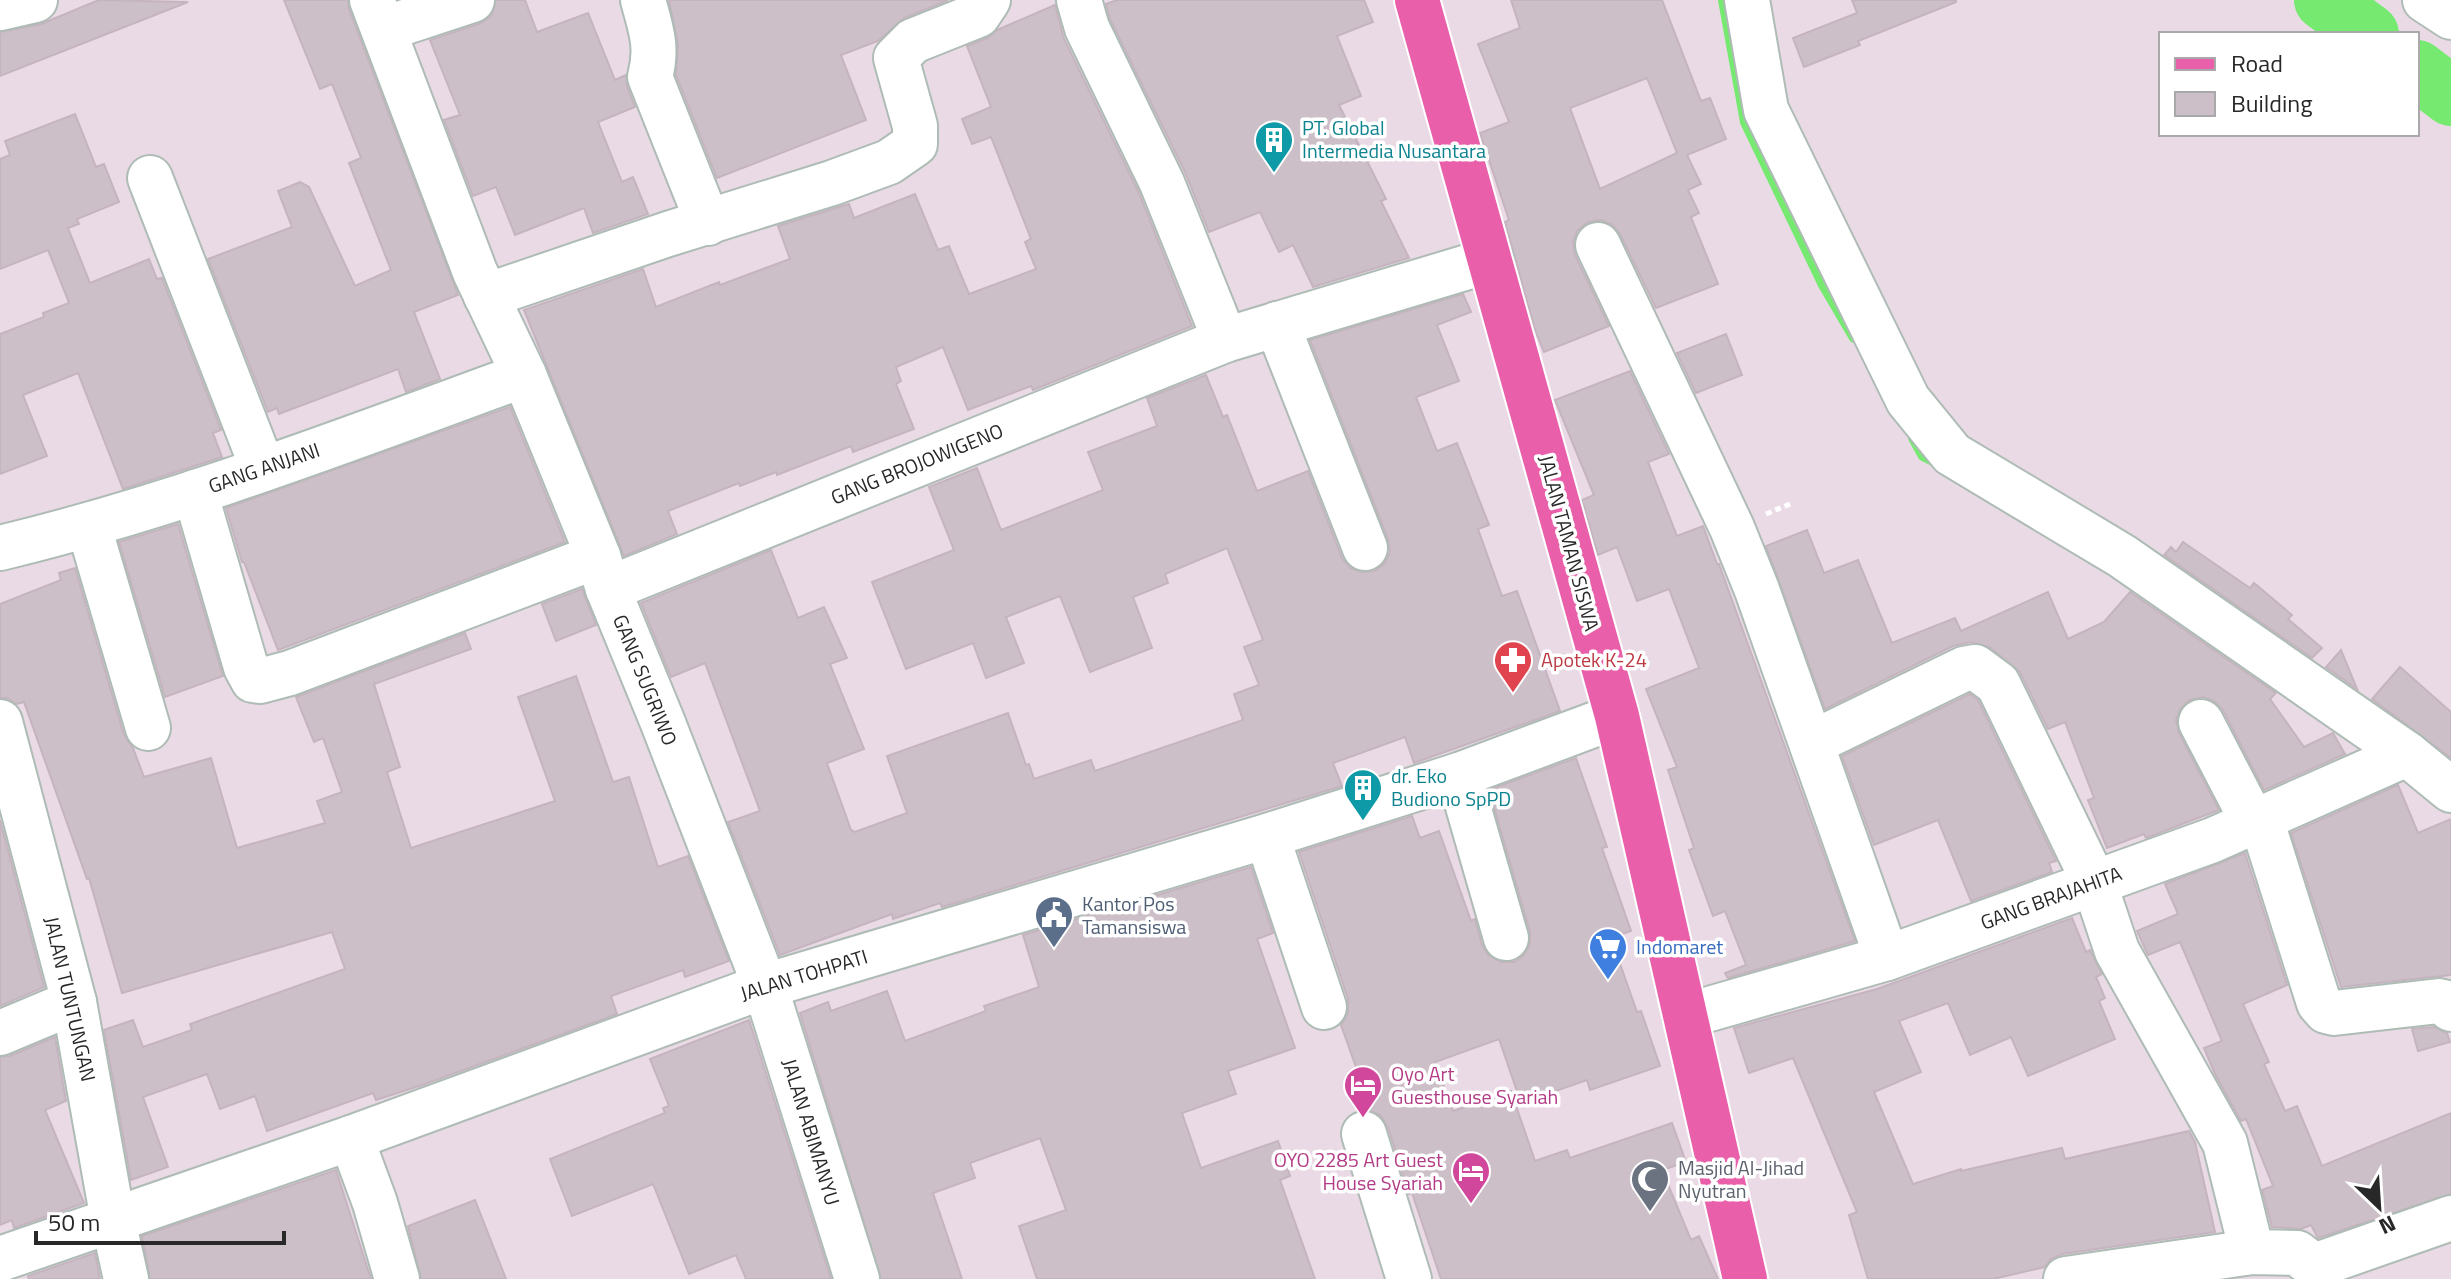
<svg xmlns="http://www.w3.org/2000/svg" width="2451" height="1279" viewBox="0 0 2451 1279" font-family="'Titillium Web',sans-serif">
<rect width="100%" height="100%" fill="#eadae6"/>
<g fill="none" stroke-linecap="round" stroke-linejoin="round">
<g stroke="#76e970" stroke-width="10">
<polyline points="1723,0 1745,122 1823,285 1854,338"/>
<polyline points="1913,438 1923,456 1937,463"/>
</g>
<g stroke="#76e970" stroke-width="60">
<polyline points="2324,0 2369,34"/>
<polyline points="2417,70 2451,96"/>
</g>
</g>
<g fill="#ccbfc8" stroke="#c5b4bf" stroke-width="2" fill-rule="evenodd">
<polygon points="99,0 188,2 0,76 0,32 41,24"/>
<polygon points="284,0 348,0 349,9 458,295 414,312 440,379 406,392 398,369 279,414 277,408 268,412 208,259 292,227 278,191 300,182 309,187 355,286 391,270 349,163 361,158 332,84 320,89"/>
<polygon points="496,0 525,0 537,32 588,13 615,80 626,75 627,86 635,107 598,122 622,182 633,177 648,214 593,233 584,208 515,235 496,187 473,196 444,120 460,115 430,40 481,23 491,16"/>
<polygon points="669,0 948,0 904,18 878,41 841,55 866,120 717,178 676,75 678,45"/>
<polygon points="1117,0 1364,0 1373,22 1337,36 1361,96 1339,105 1386,199 1381,201 1409,258 1313,287 1293,245 1279,252 1260,212 1209,232 1185,172 1110,19 1106,4"/>
<path d="M1511 0H1662L1701 101 1710 98 1726 139 1687 155 1701 184 1688 190 1699 213 1691 217 1718 284 1656 308 1620 234 1613 225 1601 220 1588 222 1577 231 1573 242 1575 255 1609 326 1544 352 1535 330 1505 222 1509 220 1480 133 1509 122 1478 44 1520 28ZM1647 78 1677 153 1600 189 1570 108Z"/>
<polygon points="1852,0 1956,0 1956,2 1858,41 1860,45 1804,67 1793,38 1857,13"/>
<polygon points="1055,5 1064,39 1139,193 1192,326 1033,390 1031,386 968,410 943,347 896,367 901,381 896,384 914,429 853,452 851,446 777,475 776,472 740,486 739,483 668,511 677,534 624,556 524,310 643,269 656,307 719,282 720,285 790,259 778,226 849,204 854,218 915,194 938,250 949,246 969,294 1036,269 1025,242 1031,239 991,137 972,144 962,119 991,107 967,46 987,38 999,29"/>
<polygon points="75,114 96,167 104,164 119,202 77,219 79,224 68,228 90,283 149,259 157,279 162,278 221,430 213,433 222,457 123,489 78,373 23,395 47,456 0,474 0,334 44,317 43,313 69,303 48,250 0,269 0,159 10,155 5,141"/>
<polygon points="1463,294 1471,312 1437,325 1459,381 1416,397 1437,451 1457,443 1489,525 1478,529 1502,596 1517,591 1560,711 1414,763 1405,737 1333,763 1342,786 942,907 940,903 893,919 892,914 780,955 728,822 760,811 705,663 671,677 641,603 771,550 798,618 824,607 847,658 830,664 864,749 827,763 851,830 855,832 907,813 887,756 1008,713 1026,765 1029,764 1034,779 1091,760 1095,771 1243,720 1234,694 1259,685 1244,647 1263,640 1227,548 1165,574 1168,583 1133,597 1152,648 1090,672 1060,596 1006,617 1024,663 986,678 973,643 906,669 872,582 954,550 929,487 977,468 1001,530 1103,490 1088,452 1157,426 1147,398 1206,375 1223,417 1227,415 1257,491 1308,471 1342,558 1350,568 1361,572 1375,571 1385,563 1390,552 1388,539 1310,340"/>
<polygon points="1726,334 1742,375 1696,393 1677,353"/>
<polygon points="1630,371 1669,454 1648,462 1677,536 1703,526 1717,564 1719,564 1855,941 1728,978 1725,973 1746,965 1725,911 1713,916 1689,850 1694,848 1668,770 1677,767 1646,689 1699,668 1669,589 1637,601 1617,547 1598,555 1582,500 1594,495 1555,400"/>
<polygon points="510,407 565,542 278,650 244,562 242,562 226,508"/>
<polygon points="178,524 223,676 165,697 119,542"/>
<polygon points="1807,530 1824,573 1858,560 1892,643 1955,618 1961,631 2048,592 2068,639 2104,622 2130,592 2276,693 2270,699 2304,747 2333,733 2345,754 2264,790 2223,710 2214,701 2203,697 2190,700 2180,709 2176,720 2179,733 2219,810 2146,838 2144,834 2107,848 2088,800 2094,798 2065,722 2048,729 2020,672 1989,647 1971,642 1953,646 1825,709 1766,546"/>
<polygon points="2183,542 2250,588 2254,583 2292,615 2288,619 2322,648 2312,658 2164,555 2171,547 2176,552"/>
<polygon points="75,568 124,735 133,748 144,777 211,758 237,848 325,823 317,801 342,792 323,738 314,742 296,697 465,633 471,649 374,684 400,767 387,772 411,848 555,801 518,697 576,676 613,782 629,777 658,867 688,856 729,961 685,977 683,970 611,996 617,1014 422,1085 376,1100 373,1093 267,1131 255,1096 220,1109 207,1074 143,1097 168,1167 131,1180 104,1030 133,1020 143,1047 192,1030 190,1024 345,969 332,932 122,993 89,878 87,879 24,702 17,704 7,698 0,698 0,604 61,580 59,573"/>
<polygon points="582,589 596,625 556,641 542,604"/>
<polygon points="2341,650 2357,689 2326,667"/>
<polygon points="2400,667 2451,712 2451,758 2372,699"/>
<polygon points="1970,694 1978,700 2056,861 2049,863 2052,872 1971,901 1938,820 1874,845 1842,756"/>
<polygon points="1576,758 1607,847 1602,848 1631,931 1611,938 1637,1012 1641,1011 1660,1066 1590,1090 1587,1080 1521,1103 1499,1039 1435,1062 1453,1111 1511,1091 1535,1161 1567,1150 1570,1158 1672,1123 1686,1162 1662,1170 1691,1240 1699,1236 1718,1279 1441,1279 1412,1193 1409,1194 1388,1127 1380,1115 1368,1110 1364,1096 1366,1095 1341,1025 1348,1013 1348,999 1299,852 1412,816 1420,838 1439,831 1471,921 1475,919 1482,945 1488,955 1501,962 1514,962 1524,955 1530,943 1530,932 1489,790"/>
<polygon points="2398,785 2418,833 2451,819 2451,975 2341,987 2291,833"/>
<polygon points="0,820 44,987 0,1006"/>
<polygon points="2245,853 2287,985 2243,1004 2269,1062 2264,1064 2285,1111 2297,1106 2322,1166 2451,1113 2451,1194 2318,1238 2311,1225 2301,1229 2272,1227 2262,1190 2273,1186 2246,1119 2241,1121 2215,1074 2204,1048 2222,1041 2180,942 2148,955 2137,931 2178,914 2165,884"/>
<polygon points="1251,867 1273,933 1257,939 1295,1048 1228,1071 1236,1094 1182,1113 1201,1168 1278,1141 1290,1176 1280,1180 1315,1279 1037,1279 1019,1226 1066,1210 1040,1138 970,1163 975,1178 933,1193 962,1279 881,1279 800,1013 828,1002 831,1011 887,991 905,1041 986,1011 984,1006 1039,987 1023,935"/>
<polygon points="2072,918 2086,952 2090,950 2102,974 2096,977 2105,998 2099,1001 2115,1039 2028,1076 2011,1037 1970,1055 1948,1003 1899,1021 1921,1072 1874,1092 1913,1184 1961,1169 1961,1171 2062,1148 2065,1159 2189,1131 2195,1142 2215,1232 2062,1254 2051,1259 2045,1267 1993,1279 1868,1279 1849,1215 1857,1212 1793,1058 1749,1073 1734,1028 1877,989"/>
<polygon points="749,1020 831,1279 746,1279 736,1255 689,1274 653,1184 572,1216 550,1159 665,1113 663,1108 669,1106 650,1059"/>
<polygon points="2434,1027 2447,1033 2450,1042 2418,1051 2412,1029"/>
<polygon points="55,1037 66,1101 45,1110 84,1203 14,1228 12,1220 0,1225 0,1057 10,1056"/>
<polygon points="336,1170 371,1279 150,1279 142,1236"/>
<polygon points="475,1200 506,1279 421,1279 408,1226"/>
<polygon points="95,1253 100,1279 29,1279 28,1276"/>
</g>
<g fill="none" stroke-linecap="round" stroke-linejoin="round">
<g stroke="#aebcb5" stroke-width="48">
<g id="minor">
<polyline points="372,0 475,272 524,375 598,556 608,589 663,723 765,986 857,1279"/>
<path d="M643 0C651 29 658 47 650 77L708 223"/>
<polyline points="1079,0 1087,28 1162,183 1225,340"/>
<polyline points="1747,0 1766,110 1908,400 1952,454 2122,556 2407,754 2451,790"/>
<polyline points="2425,0 2451,17"/>
<polyline points="0,8 35,0"/>
<polyline points="384,29 472,0"/>
<polyline points="150,178 263,469"/>
<polyline points="1598,245 1732,528 1757,590 1887,958"/>
<polyline points="486,296 668,234 832,183 889,162 915,144 915,126 896,58 913,41 978,15 988,0"/>
<polyline points="1277,324 1365,548"/>
<polyline points="195,492 246,667 253,680 260,681 290,673 598,556"/>
<polyline points="89,527 148,728"/>
<path d="M0 548C179 505 351 438 524 375"/>
<polyline points="608,589 1225,340 1491,260"/>
<polyline points="0,722 74,1002 113,1220 126,1279"/>
<polyline points="2201,722 2253,822"/>
<polyline points="1812,743 1964,669 1975,667 1998,684 2094,882 2117,951 2225,1143 2252,1252"/>
<polyline points="1459,775 1506,938"/>
<polyline points="2261,819 2319,1003 2326,1011 2334,1013 2439,1001 2447,1003 2451,1009"/>
<polyline points="1267,836 1324,1007"/>
<polyline points="1685,1016 1887,958 2213,840 2407,754"/>
<polyline points="0,1033 74,1002"/>
<polyline points="1364,1134 1409,1279"/>
<polyline points="351,1138 375,1203 397,1279"/>
<polyline points="0,1259 351,1138 765,986 1267,836 1459,775 1617,716"/>
<polyline points="2314,1266 2451,1218"/>
<polyline points="2066,1279 2252,1252 2297,1253 2314,1266 2318,1279"/>
</g>
</g>
<g stroke="#fff" stroke-width="48">
<polyline id="major" points="1417,0 1617,716 1745,1279"/>
</g>
<polyline stroke="#fff" stroke-width="5" stroke-dasharray="6 4" stroke-linecap="butt" points="1766,514 1790,504"/>
<use href="#minor" stroke="#fff" stroke-width="44"/>
<use href="#major" stroke="#ea5faa" stroke-width="44"/>
</g>
<defs>
<g id="building-pin" transform="scale(2)"><path d="M0 17L-7.5 6A9.5 9.5 0 1 1 7.5 6Z" fill="#0f9aa8" stroke="#fff"/><path d="M-4-6H4V6H1V3H-1V6H-4ZM-2.5-4.3h1.7v1.8h-1.7ZM.8-4.3h1.7v1.8H.8ZM-2.5-1h1.7V.8h-1.7ZM.8-1h1.7V.8H.8Z" fill="#fff"/></g>
<g id="pharmacy-pin" transform="scale(2)"><path d="M0 17L-7.5 6A9.5 9.5 0 1 1 7.5 6Z" fill="#e0444e" stroke="#fff"/><path d="M-2-6h4v4h4v4h-4v4h-4v-4h-4v-4h4Z" fill="#fff"/></g>
<g id="civic-pin" transform="scale(2)"><path d="M0 17L-7.5 6A9.5 9.5 0 1 1 7.5 6Z" fill="#5c6f8a" stroke="#fff"/><path d="M-.6-6.5H3V-4.5H.6V-3L4-1V1h2V6H-6V1h2V-1L-.6-3ZM-1.2 2.5V6h2.4V2.5Z" fill="#fff"/></g>
<g id="supermarket-pin" transform="scale(2)"><path d="M0 17L-7.5 6A9.5 9.5 0 1 1 7.5 6Z" fill="#3f7fe0" stroke="#fff"/><path d="M-6-5.5h2.5l.6 2H6L4.5 2H-2.5L-4.4-4H-6ZM-1.5 3.2a1.3 1.3 0 1 0 .1 0ZM3 3.2a1.3 1.3 0 1 0 .1 0Z" fill="#fff"/></g>
<g id="hotel-pin" transform="scale(2)"><path d="M0 17L-7.5 6A9.5 9.5 0 1 1 7.5 6Z" fill="#d1479c" stroke="#fff"/><path d="M-6-4.5h1.5V1H6V5H4.5V3h-9V5H-6ZM-4 0a1.8 1.8 0 1 1 3.6 0ZM.5 0V-2.5h3Q6-2.5 6 0Z" fill="#fff"/></g>
<g id="mosque-pin" transform="scale(2)"><path d="M0 17L-7.5 6A9.5 9.5 0 1 1 7.5 6Z" fill="#6b7280" stroke="#fff"/><path d="M3.5-4.9A6 6 0 1 0 3.5 4.9A5 5 0 1 1 3.5-4.9Z" fill="#fff"/></g>
</defs>
<g fill-rule="evenodd">
<use href="#building-pin" x="1274" y="140"/>
<use href="#pharmacy-pin" x="1513" y="660"/>
<use href="#building-pin" x="1363" y="788"/>
<use href="#civic-pin" x="1054" y="915"/>
<use href="#supermarket-pin" x="1608" y="947"/>
<use href="#hotel-pin" x="1363" y="1085"/>
<use href="#hotel-pin" x="1471" y="1171"/>
<use href="#mosque-pin" x="1650" y="1179"/>
</g>
<g text-anchor="middle" stroke-width="7" stroke-linejoin="round" paint-order="stroke">
<g font-size="20" fill="#0d838f" stroke="#fff" text-anchor="start">
<text x="1302" y="135">PT. Global<tspan x="1302" dy="23">Intermedia Nusantara</tspan></text>
<text x="1391" y="783">dr. Eko<tspan x="1391" dy="23">Budiono SpPD</tspan></text>
</g>
<g font-size="20" fill="#282828" stroke="#fff">
<text transform="translate(917 464) rotate(-22)" y="7">GANG BROJOWIGENO</text>
<text transform="translate(264 468) rotate(-19)" y="7">GANG ANJANI</text>
<text transform="translate(1569 543) rotate(75)" y="7">JALAN TAMAN SISWA</text>
<text transform="translate(645 680) rotate(68)" y="7">GANG SUGRIWO</text>
<text transform="translate(2051 898) rotate(-20)" y="7">GANG BRAJAHITA</text>
<text transform="translate(804 975) rotate(-17)" y="7">JALAN TOHPATI</text>
<text transform="translate(70 999) rotate(77)" y="7">JALAN TUNTUNGAN</text>
<text transform="translate(811 1132) rotate(73)" y="7">JALAN ABIMANYU</text>
</g>
<g font-size="20" fill="#be3a42" stroke="#fff" text-anchor="start">
<text x="1541" y="667">Apotek K-24</text>
</g>
<g font-size="20" fill="#4e5e75" stroke="#fff" text-anchor="start">
<text x="1082" y="911">Kantor Pos<tspan x="1082" dy="23">Tamansiswa</tspan></text>
</g>
<g font-size="20" fill="#366cbe" stroke="#fff" text-anchor="start">
<text x="1636" y="954">Indomaret</text>
</g>
<g font-size="20" fill="#b23c85" stroke="#fff" text-anchor="start">
<text x="1391" y="1081">Oyo Art<tspan x="1391" dy="23">Guesthouse Syariah</tspan></text>
<text x="1443" y="1167" text-anchor="end">OYO 2285 Art Guest<tspan x="1443" dy="23">House Syariah</tspan></text>
</g>
<g font-size="20" fill="#5b616d" stroke="#fff" text-anchor="start">
<text x="1678" y="1175">Masjid Al-Jihad<tspan x="1678" dy="23">Nyutran</tspan></text>
</g>
</g>
<rect x="2159" y="32" width="260" height="104" fill="#ffffff" stroke="#a9a9a9" stroke-width="2"/>
<rect x="2175" y="58" width="40" height="12" fill="#ea5faa" stroke="#a9a9a9" stroke-width="2"/>
<text x="2231" y="72" font-size="24" fill="#282828">Road</text>
<rect x="2175" y="92" width="40" height="24" fill="#ccbfc8" stroke="#a9a9a9" stroke-width="2"/>
<text x="2231" y="112" font-size="24" fill="#282828">Building</text>
<g transform="translate(2379 1207) rotate(155)" stroke="#ffffff" stroke-width="6" paint-order="stroke">
<path d="M0-6L14 30L0 20L-14 30Z" fill="#282828"/>
<text y="-12" font-size="22" font-weight="bold" text-anchor="middle" fill="#282828">N</text>
</g>
<path d="M36 1231v12h248v-12" fill="none" stroke="#282828" stroke-width="4"/>
<text x="48" y="1231" font-size="24" fill="#282828" stroke="#ffffff" stroke-width="6" paint-order="stroke">50 m</text>
</svg>
